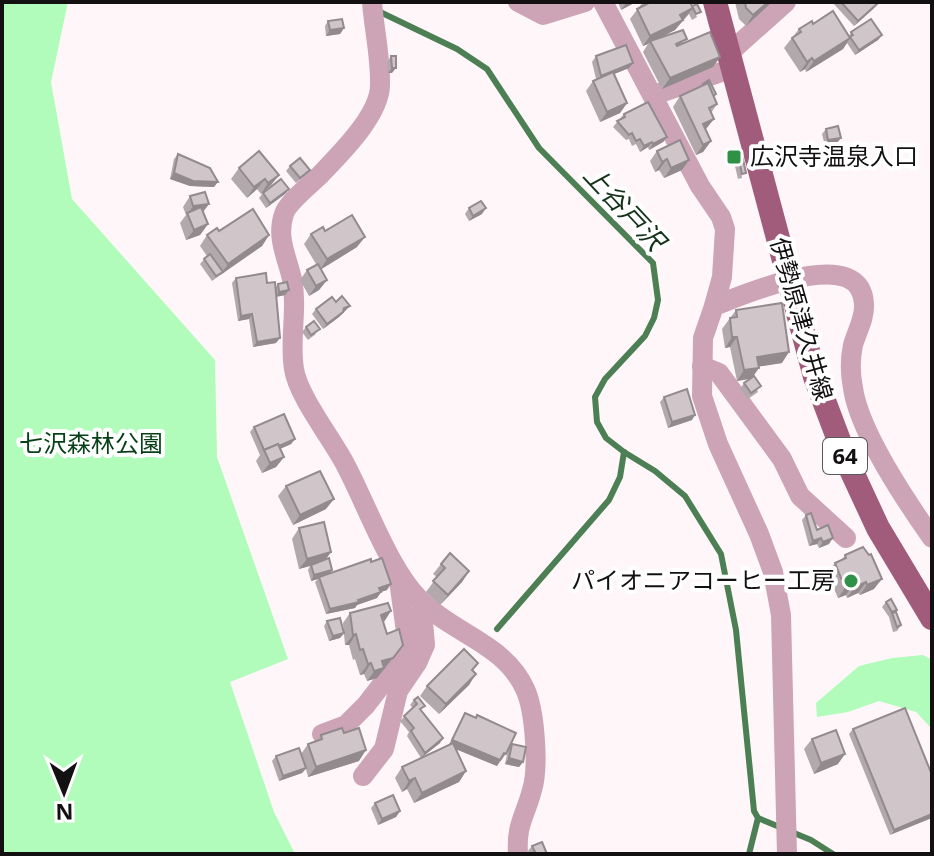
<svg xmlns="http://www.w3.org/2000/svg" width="934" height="856" viewBox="0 0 934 856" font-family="'Noto Sans','Noto Sans JP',sans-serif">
<rect width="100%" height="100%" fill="#fff6f9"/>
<g fill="#b1fcba">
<polygon points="2,2 68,2 51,82 72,199 215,360 217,457 288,659 230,682 274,812 295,854 2,854"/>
<polygon points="923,655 932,660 932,729 916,712 879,701 848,712 817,717 816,703 859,666 892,658"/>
</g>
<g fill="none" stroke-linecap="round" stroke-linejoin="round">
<g stroke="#4d7f54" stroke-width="6">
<polyline points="378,11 457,49 487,69 539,148 653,263 658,300 654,318 645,336 605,379 595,397 597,422 606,438 624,452 655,471 685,496 721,554 736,630 754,811 758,818 811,840 833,854"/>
<polyline points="497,629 609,500 620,477 624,452"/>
<polyline points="749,854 758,818"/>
</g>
<g stroke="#cca4b5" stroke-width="20">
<path d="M372 2C374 29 381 59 380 86 379 116 340 154 320 175 311 184 287 203 284 214 276 237 287 257 292 279 298 309 289 339 294 369 298 396 332 439 345 464 367 505 389 570 421 601 454 634 505 644 525 689 535 710 539 768 532 790 525 817 516 824 518 854"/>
<polyline points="518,2 543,15 585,2"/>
<polyline points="603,2 700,186 721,217 725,229 722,277 714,306"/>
<polyline points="729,53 786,2"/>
<polyline points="654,95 733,68"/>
<polyline points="702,366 719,373 782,459 800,496 846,538"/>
<polyline points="322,734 346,725 366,705 403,657 407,639 398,573"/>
<polyline points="363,776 384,749 398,691 417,663 425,645 422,611 425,605"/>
<path d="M787 854 781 615 773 572 759 534 718 444 702 396 703 338 714 306C744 295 861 242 864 304 865 318 857 331 853 345 850 359 850 373 853 388 859 431 906 501 932 538"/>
</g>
<polyline stroke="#a15c7c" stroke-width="24" points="715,2 815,377 846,459 878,528 932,618"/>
</g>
<g fill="#b3a9ad">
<polygon points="618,2 636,2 621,10"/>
<polygon points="643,2 690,2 697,17 692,20 689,14 675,30 662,37 685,43 720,57 713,67 662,89 643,52 648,44 643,46 630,19"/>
<polygon points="735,2 772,2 746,26 739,19"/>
<polygon points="832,2 875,2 873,9 854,26"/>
<polygon points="328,21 344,28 340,34 326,36 325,26"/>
<polygon points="813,24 849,36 851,32 882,35 878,40 855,55 847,43 843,49 806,72 805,69 800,72 784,48 799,29"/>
<polygon points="391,56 392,73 388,73 387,62"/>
<polygon points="596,56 633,63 629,68 614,74 627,103 620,113 600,122 586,91 593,81 596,79 592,62"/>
<polygon points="703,84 714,97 717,104 711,113 705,130 711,141 703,152 696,155 673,107 680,96 702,86"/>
<polygon points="624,114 667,137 663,142 649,150 648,147 640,152 636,144 632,146 629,139 626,140 613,127"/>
<polygon points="826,129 837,143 825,146 822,134"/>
<polygon points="657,151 689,160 682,170 664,178 659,170 655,172 650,161"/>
<polygon points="178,154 214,187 190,186 170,179 174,159"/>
<polygon points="739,160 742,178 738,179 735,166"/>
<polygon points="290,166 306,175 296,183 286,171"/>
<polygon points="239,168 279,175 271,185 261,194 257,189 247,198 231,179"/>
<polygon points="289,189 285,194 266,208 259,198 263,193"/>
<polygon points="190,196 209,204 203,212 208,224 200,235 186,240 180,223 186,215 183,207"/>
<polygon points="469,208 482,214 469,221 465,214"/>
<polygon points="219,231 269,235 262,246 212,281 200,264 207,256 200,246 207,235"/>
<polygon points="325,231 357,247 321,269 327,280 319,290 309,296 300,280 307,270 316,264 304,244 311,234"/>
<polygon points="236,278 275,288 278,284 285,295 276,297 276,343 253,347 249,319 238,321 232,283"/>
<polygon points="336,302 350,306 339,317 323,329 312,314 316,309"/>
<polygon points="736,310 782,363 759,366 752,377 758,392 748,399 740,389 744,383 751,379 737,381 730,347 725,348 722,329"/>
<polygon points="306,327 316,334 308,340 302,332"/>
<polygon points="664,397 692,420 668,428 660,402"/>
<polygon points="254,427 295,439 291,444 280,449 284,457 276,467 262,473 256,461 260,455 250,432"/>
<polygon points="286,486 326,509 293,525 278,496"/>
<polygon points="806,515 817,530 829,544 819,548 817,544 809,546 802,520"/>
<polygon points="299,528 326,559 330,573 387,590 381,592 377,598 357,605 355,608 326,614 315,582 318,579 311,581 308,570 310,566 299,569 292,539"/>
<polygon points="845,555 874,589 860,595 858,593 847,598 846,595 838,598 827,573 835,563 842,560"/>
<polygon points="441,564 469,571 462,582 440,605 426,592 437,577 433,574"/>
<polygon points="886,602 895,612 901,625 897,631 893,632 889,617 882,607"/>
<polygon points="350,613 383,622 396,655 377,678 367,681 364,674 360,675 355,659 353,660 349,645 345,645 343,623"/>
<polygon points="327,621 344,633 340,638 329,641 324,626"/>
<polygon points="473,671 469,685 439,714 420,696 427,686"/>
<polygon points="414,700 440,743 421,758 407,736 409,732 400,721 413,708 410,705"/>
<polygon points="465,713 506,754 497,766 456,749 466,771 459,782 414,803 407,789 402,792 395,778 402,767 449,745"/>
<polygon points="853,729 932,775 890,835 849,734"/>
<polygon points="321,735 359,761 308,777 306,769 302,773 279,781 272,761 276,756 301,754 308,744 317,741"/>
<polygon points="812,739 838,764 814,774 804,749"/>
<polygon points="512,744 523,762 519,767 505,764 508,750"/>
<polygon points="375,803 400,811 396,817 378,825 371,808"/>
<polygon points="532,846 547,854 529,854 528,851"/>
</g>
<g fill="#928a8d">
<polygon points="627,2 636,2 621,10"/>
<polygon points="768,2 772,2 746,26 753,15"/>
<polygon points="877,4 873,9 854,26 858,21"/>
<polygon points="693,8 675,30 651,42 650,41 648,44 643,46 650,36 680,15"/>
<polygon points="344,28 340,34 326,36 330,30"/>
<polygon points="882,35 878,40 855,55 859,50"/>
<polygon points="850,38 843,49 806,72 814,61"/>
<polygon points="720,57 713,67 662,89 670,78"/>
<polygon points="812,58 805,69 800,72 807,62"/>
<polygon points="633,63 629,68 597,81 601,76"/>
<polygon points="392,68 396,68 392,73 388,73"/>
<polygon points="627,103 620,113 600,122 607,112"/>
<polygon points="714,119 706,129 698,133 703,124"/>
<polygon points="667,137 663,142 649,150 653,144"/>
<polygon points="841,138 837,143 825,146 828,140"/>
<polygon points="711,141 703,152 696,155 703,145"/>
<polygon points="652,142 648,147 640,152 644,146"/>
<polygon points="667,159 659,170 655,172 662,162"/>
<polygon points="689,160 682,170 664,178 671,168"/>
<polygon points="174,173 218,182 214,187 190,186 170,179"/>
<polygon points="279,175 271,185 261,194 268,183"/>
<polygon points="265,179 257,189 247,198 254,187"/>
<polygon points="289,189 285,194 266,208 270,203"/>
<polygon points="209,204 201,214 188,214 193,206"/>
<polygon points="486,208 482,214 469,221 473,216"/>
<polygon points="208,224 200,235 186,240 194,230"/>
<polygon points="269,235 262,246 220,275 228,264"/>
<polygon points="365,237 357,247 320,270 327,259"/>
<polygon points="327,280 319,290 309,296 316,286"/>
<polygon points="289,290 285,295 275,297 279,292"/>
<polygon points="350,306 339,317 323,329 327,324 344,308"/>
<polygon points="252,314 249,319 238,321 241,316"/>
<polygon points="732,337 737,337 730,347 725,348"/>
<polygon points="280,338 276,343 253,347 257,342"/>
<polygon points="789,352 782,363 750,368 757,357"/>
<polygon points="759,368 752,378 737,381 744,370"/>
<polygon points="695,415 692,420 668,428 672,422"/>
<polygon points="295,439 291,444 266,455 265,453"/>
<polygon points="284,457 276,467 262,473 270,463"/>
<polygon points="334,499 326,509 293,525 300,515"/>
<polygon points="821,538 817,544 809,546 813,541"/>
<polygon points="833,538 829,544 819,548 823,542"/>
<polygon points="331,552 324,562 299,569 307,559"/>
<polygon points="332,570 329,576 319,577 318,579 311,581 314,575"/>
<polygon points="469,571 462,582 440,605 448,595"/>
<polygon points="882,579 874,589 860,595 867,585"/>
<polygon points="866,582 858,593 847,598 854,588"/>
<polygon points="391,584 387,590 375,594 379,588"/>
<polygon points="853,584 846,595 838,598 845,588"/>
<polygon points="381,592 377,598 357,605 355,608 326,614 330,609"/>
<polygon points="391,611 384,622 381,615"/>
<polygon points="344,633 340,638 329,641 333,636"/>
<polygon points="356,634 349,645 345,645 353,635"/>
<polygon points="403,645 377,678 367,681 382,661"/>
<polygon points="371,663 364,674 360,675 368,664"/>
<polygon points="476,674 469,685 439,714 446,704"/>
<polygon points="443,738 440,743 421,758 425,753"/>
<polygon points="452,740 500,760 497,766 448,746"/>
<polygon points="366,750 359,761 308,777 316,767"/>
<polygon points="845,754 838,764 814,774 821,763"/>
<polygon points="509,758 523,762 519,767 505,764"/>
<polygon points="306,768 302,773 279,781 283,776"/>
<polygon points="466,771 459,782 414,803 422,793"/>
<polygon points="415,778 407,789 402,792 409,781"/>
<polygon points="400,811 396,817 378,825 382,819"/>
<polygon points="932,814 932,818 890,835 894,830"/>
</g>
<g fill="#d0c5c9" stroke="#928a8d" stroke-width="2">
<polygon points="645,2 690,2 693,8 680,15 683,20 650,36 637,9 647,4"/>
<polygon points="745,2 768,2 753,15 746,8"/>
<polygon points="841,2 875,2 877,4 858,21"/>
<polygon points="697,4 701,12 696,14 692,6"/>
<polygon points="833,11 850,38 814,61 812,58 807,62 792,38 801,32 799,29 812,21 813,24"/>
<polygon points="342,19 344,28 330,30 328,21"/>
<polygon points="871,19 882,35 859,50 850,37 853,35 851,32"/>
<polygon points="683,30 687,39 676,44 677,46 710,32 720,57 670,78 650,41"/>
<polygon points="626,45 633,63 601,76 596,56"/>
<polygon points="391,56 396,56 396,68 392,68"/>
<polygon points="613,72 627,103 607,112 593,81"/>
<polygon points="709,80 716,94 713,96 708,83 704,85 703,84"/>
<polygon points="708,83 717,104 709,108 714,119 703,124 711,141 703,145 680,96"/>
<polygon points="648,102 667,137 653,144 652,142 644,146 640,139 636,141 632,133 629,135 617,121 625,117 624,114"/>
<polygon points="838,126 841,138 828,140 826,129"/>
<polygon points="680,140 689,160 671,168 667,159 662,162 657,151"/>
<polygon points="259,151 279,175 268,183 265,179 254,187 239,168"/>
<polygon points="178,154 210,168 218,182 193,181 174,173"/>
<polygon points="300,158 310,170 300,178 290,166"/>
<polygon points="743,159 746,173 742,174 739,160"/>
<polygon points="281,179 289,189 270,203 263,193"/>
<polygon points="205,192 209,204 193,206 190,196"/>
<polygon points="481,201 486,208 473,216 469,208"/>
<polygon points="201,207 208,224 194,230 187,213"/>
<polygon points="253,209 269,235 228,264 207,235 217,228 219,231"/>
<polygon points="352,215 365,237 327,259 311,234 323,227 325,231"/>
<polygon points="210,254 223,272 216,276 204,259"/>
<polygon points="318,264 327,280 316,286 307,270"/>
<polygon points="266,273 267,283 275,282 280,338 257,342 252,314 241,316 236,278"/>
<polygon points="287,282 289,290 279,292 278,284"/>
<polygon points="342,296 350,306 344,308 343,312 327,324 316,309 332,297 336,302"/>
<polygon points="782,303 789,352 757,357 759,368 744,370 737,337 732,337 730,318 737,317 736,310"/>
<polygon points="314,321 320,329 311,335 306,327"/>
<polygon points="754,376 761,386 751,393 744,383"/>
<polygon points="687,389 695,415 672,422 664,397"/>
<polygon points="284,414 295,439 279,446 278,444 264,450 254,427"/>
<polygon points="278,444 284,457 270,463 264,450"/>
<polygon points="320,471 334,499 300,515 286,486"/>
<polygon points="811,513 817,530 828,525 833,538 823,542 821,538 813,541 806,515"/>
<polygon points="324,522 331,552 307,559 299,528"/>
<polygon points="863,547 869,555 871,554 882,579 867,585 866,582 854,588 853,584 845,588 835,563 846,558 845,555"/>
<polygon points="450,553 469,571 448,595 433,581 445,568 441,564"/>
<polygon points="329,558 332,570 314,575 311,565"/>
<polygon points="382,558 391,584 379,588 381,592 358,600 359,602 330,609 319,577 371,559 371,562"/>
<polygon points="891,599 897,610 892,612 886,602"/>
<polygon points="388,603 391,611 381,615 387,634 399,629 403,645 393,658 382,661 384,668 374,671 371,663 368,664 363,649 360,650 356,634 353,635 350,613"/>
<polygon points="896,612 901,625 897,627 892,613"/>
<polygon points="340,618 344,633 333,636 327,621"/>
<polygon points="464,649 478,663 472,670 476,674 446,704 427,686"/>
<polygon points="418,697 425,706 420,709 443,738 425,753 411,731 414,728 404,716 417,704 414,700"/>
<polygon points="905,708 932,775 932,814 894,830 853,729"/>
<polygon points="465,713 476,718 477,715 516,733 506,754 504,753 500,760 452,740"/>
<polygon points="342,728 344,733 359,728 366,750 316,767 308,744 322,739 321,735"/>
<polygon points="836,730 845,754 821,763 812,739"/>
<polygon points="453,743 466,771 422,793 415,778 409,781 402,767"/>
<polygon points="512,744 526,747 523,762 509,758"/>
<polygon points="299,748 306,768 283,776 276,756"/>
<polygon points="393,795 400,811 382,819 375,803"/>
<polygon points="542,842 547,854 536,854 532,846"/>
</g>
<g fill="#2f9145" stroke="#fff" stroke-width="3">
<rect x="726" y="149" width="16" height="16" rx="4"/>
<circle cx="851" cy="581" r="8"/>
</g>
<g text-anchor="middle" stroke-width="8" stroke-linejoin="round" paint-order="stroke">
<rect fill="#fff" stroke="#5a5858" stroke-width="2" x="823" y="438" width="44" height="36" rx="6"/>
<g font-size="22" font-weight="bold" fill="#131011">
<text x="845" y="464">64</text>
</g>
<g font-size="24" fill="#131011" stroke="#fff" text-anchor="start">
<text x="750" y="165">広沢寺温泉入口</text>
<text x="835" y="589" text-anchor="end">パイオニアコーヒー工房</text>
</g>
<g font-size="24" fill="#131011" stroke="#fff">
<text transform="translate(801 319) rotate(74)" y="8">伊勢原津久井線</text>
</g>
<g font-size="24" fill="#073f17" stroke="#fff">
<text x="91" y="452">七沢森林公園</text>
</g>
<g font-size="26" font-style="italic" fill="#133219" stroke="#fff">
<text transform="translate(624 208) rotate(47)" y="9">上谷戸沢</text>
</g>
</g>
<rect width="934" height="856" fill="none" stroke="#131011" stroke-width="8"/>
<g transform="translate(64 792) rotate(179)" stroke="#ffffff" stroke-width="6" paint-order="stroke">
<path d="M0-6L14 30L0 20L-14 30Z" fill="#131011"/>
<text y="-12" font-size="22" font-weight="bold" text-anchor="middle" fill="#131011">N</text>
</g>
</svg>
